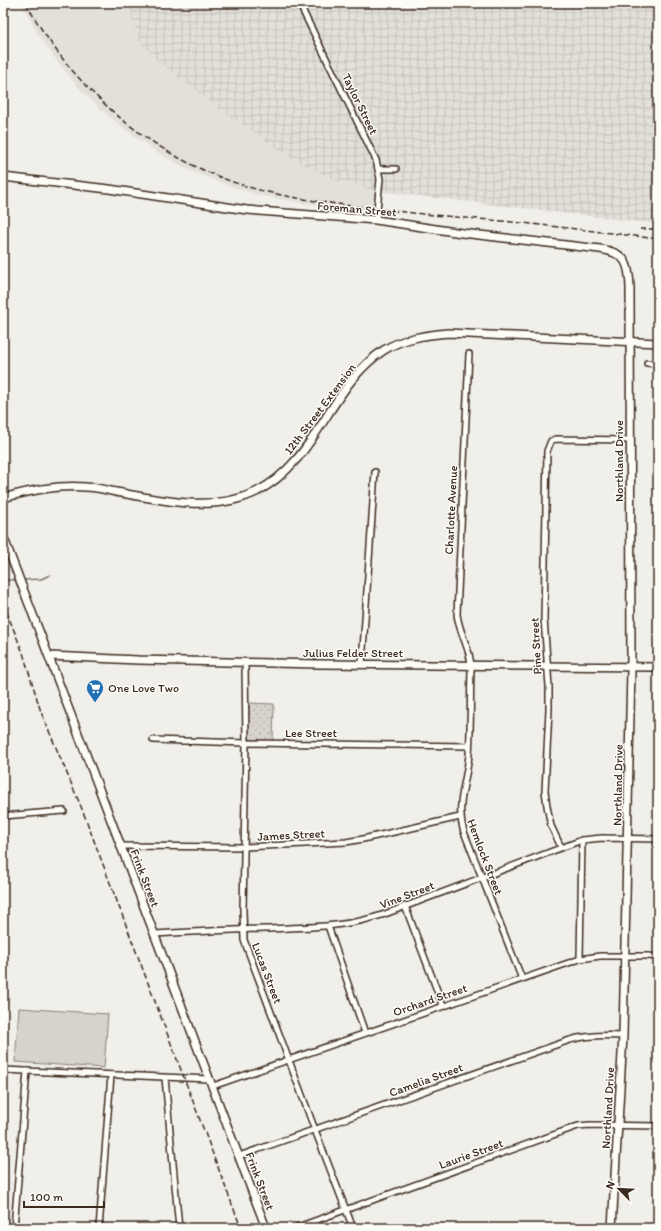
<svg xmlns="http://www.w3.org/2000/svg" width="661" height="1231" viewBox="0 0 661 1231" font-family="Itim,sans-serif">
<defs>
<pattern id="industrial-grid" width="8" height="8" patternUnits="userSpaceOnUse"><rect width="8" height="8" fill="#e3e0da"/><path d="M0 4h8M4 0v8" fill="none" stroke="#c4c0bb"/></pattern>
<pattern id="park-dots" width="8" height="8" patternUnits="userSpaceOnUse"><rect width="8" height="8" fill="#d7d2cc"/><path d="M2 2h.1M6 6h.1" fill="none" stroke="#b9b4af" stroke-width="1.8" stroke-linecap="round"/></pattern>
</defs>
<rect width="100%" height="100%" fill="#f1efea"/>
<filter id="ink" filterUnits="userSpaceOnUse"><feTurbulence type="fractalNoise" baseFrequency=".025" numOctaves="2"/><feDisplacementMap in="SourceGraphic" scale="8" xChannelSelector="R" yChannelSelector="G"/><feConvolveMatrix kernelMatrix="1 2 1 2 8 2 1 2 1" color-interpolation-filters="sRGB"/></filter>
<g filter="url(#ink)">
<polygon fill="#e3e0da" points="21,3 131,3 132,21 336,180 376,191 374,211 302,203 258,195 224,184 193,172 158,153 122,127 100,109 79,88 60,65 38,34"/>
<polygon fill="url(#industrial-grid)" points="131,3 658,3 658,224 376,191 336,180 295,160 224,112 158,61 140,41 132,21"/>
<polygon fill="url(#park-dots)" stroke="#897e75" points="249,703 274,704 273,741 248,741"/>
<polygon fill="#d7d2cc" stroke="#897e75" points="19,1008 108,1014 104,1068 15,1062"/>
<g fill="none" stroke-linecap="round" stroke-linejoin="round">
<g stroke="#80746b" stroke-width="1.5">
<polyline points="3,580 17,580"/>
<polyline points="23,580 41,579 50,575"/>
</g>
<g stroke="#3b2a1e" stroke-width="8">
<g id="street">
<polyline points="299,3 376,160 380,179 376,220"/>
<polyline points="379,169 396,169"/>
<path d="M469 354 457 614C459 634 472 650 471 671 470 698 471 726 469 754 467 782 455 804 464 832L522 979"/>
<polyline points="647,363 658,364"/>
<polyline points="245,662 246,743 243,911 244,940 315,1130 353,1228"/>
<polyline points="362,664 375,472"/>
<polyline points="153,740 246,743 469,746"/>
<polyline points="3,816 64,811"/>
<polyline points="121,846 244,847 346,842 363,839 460,817"/>
<polyline points="561,847 551,826 547,806 545,791 549,710 549,686 544,619 547,451 551,441 555,439 630,440"/>
<polyline points="405,906 443,1006"/>
<polyline points="328,926 365,1033"/>
<path d="M155 934C191 932 228 930 265 929 306 927 345 928 385 914L582 840 602 838 658 839"/>
<polyline points="580,959 582,840"/>
<polyline points="3,1070 209,1079"/>
<polyline points="165,1078 179,1228"/>
<polyline points="213,1086 580,959 600,956 648,956 658,957"/>
<path d="M239 1156 570 1040C587 1035 605 1035 623 1036"/>
<polyline points="14,1228 27,1071"/>
<polyline points="99,1228 111,1075"/>
<polyline points="295,1228 578,1126 590,1125 658,1126"/>
</g>
</g>
<g stroke="#3b2a1e" stroke-width="10">
<g id="secondary">
<path d="M3 177 109 189 247 210 376 220 462 233 600 249C626 253 629 263 630 287L631 669 623 1036 612 1228"/>
<path d="M3 498C32 490 56 485 86 487 96 487 106 490 116 492 161 500 213 513 256 492 317 462 329 386 384 350 403 338 426 335 448 333L658 343"/>
<polyline points="3,536 266,1228"/>
<polyline points="49,656 138,660 319,664 658,667"/>
</g>
</g>
<use href="#street" stroke="#fdfcf7" stroke-width="5"/>
<use href="#secondary" stroke="#fdfcf7" stroke-width="7"/>
<g stroke="#3b2a1e" stroke-width="1.5" stroke-dasharray="6 3" stroke-linecap="butt">
<path d="M26 3C77 97 167 170 272 193 313 202 354 206 396 211 438 216 481 219 523 223 568 228 613 233 658 239"/>
<polyline points="640,229 658,229"/>
<polyline points="3,603 23,653 41,712 82,809 241,1228"/>
</g>
</g>
</g>
<defs>
<g id="supermarket-pin" transform="scale(0.9)"><path d="M0 17L-7.5 6A9.5 9.5 0 1 1 7.5 6Z" fill="#1f6fb2" stroke="#fdfcf7"/><path d="M-6-5.5h2.5l.6 2H6L4.5 2H-2.5L-4.4-4H-6ZM-1.5 3.2a1.3 1.3 0 1 0 .1 0ZM3 3.2a1.3 1.3 0 1 0 .1 0Z" fill="#fff"/></g>
</defs>
<g fill-rule="evenodd">
<use href="#supermarket-pin" x="95" y="688"/>
</g>
<g text-anchor="middle" stroke-width="3" stroke-linejoin="round" paint-order="stroke">
<g font-size="12" fill="#3b2a1e" stroke="#fdfcf7">
<text transform="translate(360 104) rotate(64)" y="4">Taylor Street</text>
<text transform="translate(357 209) rotate(5)" y="4">Foreman Street</text>
<text transform="translate(320 409) rotate(-53)" y="4">12th Street Extension</text>
<text transform="translate(619 461) rotate(-90)" y="4">Northland Drive</text>
<text transform="translate(451 510) rotate(-87)" y="4">Charlotte Avenue</text>
<text transform="translate(536 646) rotate(-93)" y="4">Pine Street</text>
<text x="353" y="657">Julius Felder Street</text>
<text x="311" y="737">Lee Street</text>
<text transform="translate(618 785) rotate(-89)" y="4">Northland Drive</text>
<text transform="translate(291 835) rotate(-3)" y="4">James Street</text>
<text transform="translate(485 857) rotate(69)" y="4">Hemlock Street</text>
<text transform="translate(145 878) rotate(69)" y="4">Frink Street</text>
<text transform="translate(407 895) rotate(-21)" y="4">Vine Street</text>
<text transform="translate(267 973) rotate(69)" y="4">Lucas Street</text>
<text transform="translate(430 1000) rotate(-19)" y="4">Orchard Street</text>
<text transform="translate(426 1080) rotate(-20)" y="4">Camelia Street</text>
<text transform="translate(608 1108) rotate(-87)" y="4">Northland Drive</text>
<text transform="translate(471 1154) rotate(-20)" y="4">Laurie Street</text>
<text transform="translate(260 1181) rotate(69)" y="4">Frink Street</text>
</g>
<g font-size="12" fill="#3b2a1e" stroke="#fdfcf7" text-anchor="start">
<text x="108" y="692">One Love Two</text>
</g>
</g>
<rect width="661" height="1231" fill="none" stroke="#fdfcf7" stroke-width="16"/>
<rect x="8" y="8" width="645" height="1215" fill="none" stroke="#3b2a1e" stroke-width="1.5" filter="url(#ink)"/>
<g transform="translate(619 1189) rotate(294)" stroke="#fdfcf7" stroke-width="3" paint-order="stroke">
<path d="M0-3L7 15L0 10L-7 15Z" fill="#3b2a1e"/>
<text y="-6" font-size="11" font-weight="bold" text-anchor="middle" fill="#3b2a1e">N</text>
</g>
<path d="M24 1201v6h80v-6" fill="none" stroke="#3b2a1e" stroke-width="2"/>
<text x="30" y="1201" font-size="12" fill="#3b2a1e" stroke="#fdfcf7" stroke-width="3" paint-order="stroke">100 m</text>
</svg>
